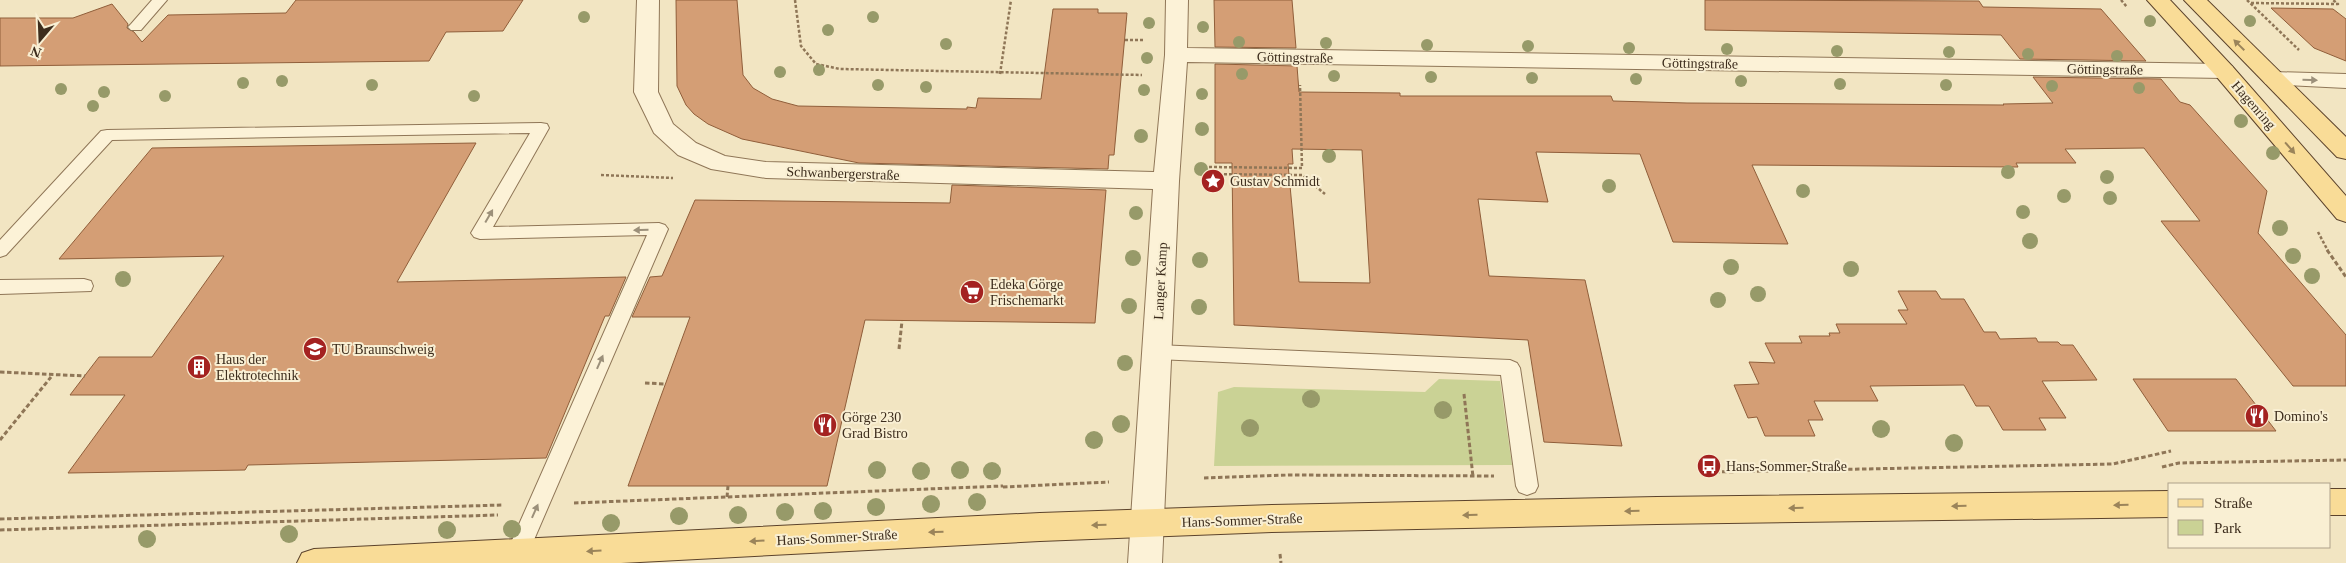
<svg xmlns="http://www.w3.org/2000/svg" width="2346" height="563" viewBox="0 0 2346 563" font-family="'Times New Roman',serif">
<rect width="100%" height="100%" fill="#f2e5c2"/>
<polygon fill="#cad295" points="1439,379 1500,381 1512,465 1214,466 1218,392 1234,387 1425,392"/>
<g fill="#d49e75" stroke="#905e3a" fill-rule="evenodd">
<polygon points="296,0 523,0 503,31 446,32 429,61 0,66 0,18 73,18 112,4 128,24 127,28 134,32 142,42 168,15 286,13"/>
<polygon points="676,0 737,0 743,75 753,88 772,99 798,106 967,109 967,107 976,108 978,98 1041,99 1053,9 1098,9 1098,13 1127,13 1114,155 1109,155 1108,169 859,163 742,139 708,124 694,114 686,105 677,86"/>
<polygon points="1214,0 1292,0 1296,48 1215,47"/>
<polygon points="1705,0 1979,1 1983,7 2101,9 2146,61 2020,59 2001,35 1705,30"/>
<polygon points="2271,8 2333,9 2346,19 2346,61 2314,48"/>
<path d="M1215 64 1297 66 1299 92 1400 93V96H1611L1613 101 1687 103 2004 105 2003 104 2053 103 2033 77 2161 79 2180 102 2190 105 2267 191 2258 233 2346 335V386H2293L2161 221H2200L2144 148 2065 149 2076 163H2016L2018 167 1752 165 1788 244 1673 242 1640 154 1536 152 1548 202 1478 199 1489 276 1585 280 1622 446 1544 442 1528 340 1234 325 1232 163H1215ZM1292 149 1362 150 1370 283 1299 282 1288 164H1293Z"/>
<polygon points="476,143 397,282 626,277 609,316 605,316 546,458 248,465 245,470 68,473 125,395 70,395 99,357 152,357 224,256 59,259 152,148"/>
<polygon points="952,185 1106,190 1095,323 865,320 827,486 628,486 690,317 632,317 650,277 662,276 695,200 950,203"/>
<polygon points="1898,291 1936,291 1941,299 1964,299 1984,332 1996,332 2000,339 2036,338 2038,342 2058,342 2061,345 2073,345 2097,380 2042,381 2066,418 2039,418 2046,430 2003,430 1989,406 1976,406 1964,385 1870,386 1878,401 1814,401 1823,420 1808,420 1815,436 1765,436 1757,417 1748,418 1734,385 1759,384 1749,362 1775,363 1765,343 1802,343 1799,336 1830,336 1829,333 1840,333 1836,324 1907,324 1898,310 1908,310"/>
<polygon points="2133,379 2236,379 2276,431 2168,431"/>
</g>
<g fill="none" stroke-linecap="round" stroke-linejoin="round">
<g stroke="#8f7657" stroke-width="2">
<g id="service">
<polygon points="152,0 167,0 141,30 131,30 128,27 131,24"/>
<polygon points="541,123 547,124 549,128 493,227 659,223 665,225 668,229 524,563 508,563 505,556 647,235 480,239 474,237 471,233 530,133 112,140 6,255 0,257 0,240 101,131 107,130"/>
<polygon points="84,279 91,281 93,286 91,291 0,294 0,280"/>
<polygon points="1157,345 1510,360 1517,363 1520,368 1538,486 1535,492 1527,495 1519,492 1516,486 1501,375 1157,359 1150,357 1147,352 1150,347"/>
</g>
</g>
<g stroke="#8f7657" stroke-width="2">
<g id="minor">
<polygon points="637,0 659,0 658,92 673,124 696,143 725,156 766,162 1154,172 1165,55 1166,0 1188,0 1187,48 2224,64 2232,66 2235,71 2232,76 2224,78 1187,62 1179,181 1162,563 1128,563 1153,189 766,178 711,169 678,155 654,133 634,92"/>
<polygon points="2274,72 2346,74 2346,88 2266,84 2262,79 2266,74"/>
</g>
</g>
<g stroke="#5c432c" stroke-width="2">
<g id="primary">
<polygon points="2147,0 2170,0 2232,66 2346,196 2346,222 2337,219 2216,76"/>
<polygon points="2184,0 2207,0 2346,137 2346,159 2337,157"/>
<rect x="2330" y="489" width="16" height="26"/>
<polygon points="2170,491 2170,517 1657,524 1272,532 1040,541 621,563 297,563 302,553 314,549 1040,513 1272,505 1657,497"/>
</g>
</g>
<g stroke="#8f7657" stroke-width="2.5" stroke-dasharray="3 2" stroke-linecap="butt">
<polyline points="795,0 801,46 816,64 840,69 1142,75"/>
<polyline points="2121,0 2127,7"/>
<polyline points="2247,0 2299,50"/>
<polyline points="2251,3 2338,4 2333,0"/>
<polyline points="1125,40 1145,40"/>
<polyline points="1000,74 1011,0"/>
<polyline points="1209,167 1302,168 1300,85"/>
<polyline points="1209,174 1302,175 1325,194"/>
<polyline points="601,175 673,178"/>
<polyline points="2318,232 2328,251"/>
</g>
<g stroke="#8f7657" stroke-width="3" stroke-dasharray="4.5 2.5" stroke-linecap="butt">
<polyline points="2327,250 2346,277"/>
<polyline points="899,349 902,321"/>
<polyline points="0,372 85,376"/>
<polyline points="645,383 665,384"/>
<polyline points="1464,394 1473,477"/>
<polyline points="0,440 51,377"/>
<polyline points="2162,467 2179,463 2346,460"/>
<polyline points="1715,472 2113,464 2171,451"/>
<polyline points="1204,478 1289,475 1494,476"/>
<polyline points="1003,487 1109,482"/>
<polyline points="727,497 728,486"/>
<polyline points="574,503 1003,486"/>
<polyline points="0,519 503,505"/>
<polyline points="0,530 498,515"/>
<polyline points="1280,554 1281,563"/>
</g>
<use href="#service" fill="#fcf2d7" fill-rule="evenodd"/>
<use href="#minor" fill="#fcf2d7" fill-rule="evenodd"/>
<use href="#primary" fill="#f9dc97" fill-rule="evenodd"/>
</g>
<g fill="#979a69">
<circle cx="584" cy="17" r="6"/>
<circle cx="873" cy="17" r="6"/>
<circle cx="2150" cy="21" r="6"/>
<circle cx="2250" cy="21" r="6"/>
<circle cx="1149" cy="23" r="6"/>
<circle cx="1203" cy="27" r="6"/>
<circle cx="828" cy="30" r="6"/>
<circle cx="1239" cy="42" r="6"/>
<circle cx="1326" cy="43" r="6"/>
<circle cx="946" cy="44" r="6"/>
<circle cx="1427" cy="45" r="6"/>
<circle cx="1528" cy="46" r="6"/>
<circle cx="1629" cy="48" r="6"/>
<circle cx="1727" cy="49" r="6"/>
<circle cx="1837" cy="51" r="6"/>
<circle cx="1949" cy="52" r="6"/>
<circle cx="2028" cy="54" r="6"/>
<circle cx="2117" cy="56" r="6"/>
<circle cx="1147" cy="58" r="6"/>
<circle cx="819" cy="70" r="6"/>
<circle cx="780" cy="72" r="6"/>
<circle cx="1242" cy="74" r="6"/>
<circle cx="1334" cy="76" r="6"/>
<circle cx="1431" cy="77" r="6"/>
<circle cx="1532" cy="78" r="6"/>
<circle cx="1636" cy="79" r="6"/>
<circle cx="282" cy="81" r="6"/>
<circle cx="1741" cy="81" r="6"/>
<circle cx="243" cy="83" r="6"/>
<circle cx="1840" cy="84" r="6"/>
<circle cx="372" cy="85" r="6"/>
<circle cx="878" cy="85" r="6"/>
<circle cx="1946" cy="85" r="6"/>
<circle cx="2052" cy="86" r="6"/>
<circle cx="926" cy="87" r="6"/>
<circle cx="2139" cy="88" r="6"/>
<circle cx="61" cy="89" r="6"/>
<circle cx="1144" cy="90" r="6"/>
<circle cx="104" cy="92" r="6"/>
<circle cx="1202" cy="94" r="6"/>
<circle cx="165" cy="96" r="6"/>
<circle cx="474" cy="96" r="6"/>
<circle cx="93" cy="106" r="6"/>
<circle cx="2241" cy="121" r="7"/>
<circle cx="1202" cy="129" r="7"/>
<circle cx="1141" cy="136" r="7"/>
<circle cx="2273" cy="153" r="7"/>
<circle cx="1329" cy="156" r="7"/>
<circle cx="1201" cy="169" r="7"/>
<circle cx="2008" cy="172" r="7"/>
<circle cx="2107" cy="177" r="7"/>
<circle cx="1609" cy="186" r="7"/>
<circle cx="1803" cy="191" r="7"/>
<circle cx="2064" cy="196" r="7"/>
<circle cx="2110" cy="198" r="7"/>
<circle cx="2023" cy="212" r="7"/>
<circle cx="1136" cy="213" r="7"/>
<circle cx="2280" cy="228" r="8"/>
<circle cx="2030" cy="241" r="8"/>
<circle cx="2293" cy="256" r="8"/>
<circle cx="1133" cy="258" r="8"/>
<circle cx="1200" cy="260" r="8"/>
<circle cx="1731" cy="267" r="8"/>
<circle cx="1851" cy="269" r="8"/>
<circle cx="2312" cy="276" r="8"/>
<circle cx="123" cy="279" r="8"/>
<circle cx="1758" cy="294" r="8"/>
<circle cx="1718" cy="300" r="8"/>
<circle cx="1129" cy="306" r="8"/>
<circle cx="1199" cy="307" r="8"/>
<circle cx="1125" cy="363" r="8"/>
<circle cx="1311" cy="399" r="9"/>
<circle cx="1443" cy="410" r="9"/>
<circle cx="1121" cy="424" r="9"/>
<circle cx="1250" cy="428" r="9"/>
<circle cx="1881" cy="429" r="9"/>
<circle cx="1094" cy="440" r="9"/>
<circle cx="1954" cy="443" r="9"/>
<circle cx="877" cy="470" r="9"/>
<circle cx="960" cy="470" r="9"/>
<circle cx="921" cy="471" r="9"/>
<circle cx="992" cy="471" r="9"/>
<circle cx="977" cy="502" r="9"/>
<circle cx="931" cy="504" r="9"/>
<circle cx="876" cy="507" r="9"/>
<circle cx="823" cy="511" r="9"/>
<circle cx="785" cy="512" r="9"/>
<circle cx="738" cy="515" r="9"/>
<circle cx="679" cy="516" r="9"/>
<circle cx="611" cy="523" r="9"/>
<circle cx="512" cy="529" r="9"/>
<circle cx="447" cy="530" r="9"/>
<circle cx="289" cy="534" r="9"/>
<circle cx="147" cy="539" r="9"/>
</g>
<defs><path id="oneway-solid" d="M-6-.8H1V-3.2L6.5 0L1 3.2V.8H-6Z" transform="scale(1.25)"/></defs>
<g fill="#9b845a">
<use href="#oneway-solid" transform="translate(2239 45) rotate(-135)"/>
<use href="#oneway-solid" transform="translate(2290 148) rotate(49)"/>
<use href="#oneway-solid" transform="translate(2121 505) rotate(179)"/>
<use href="#oneway-solid" transform="translate(1959 506) rotate(179)"/>
<use href="#oneway-solid" transform="translate(1796 508) rotate(179)"/>
<use href="#oneway-solid" transform="translate(1632 511) rotate(179)"/>
<use href="#oneway-solid" transform="translate(1470 515) rotate(179)"/>
<use href="#oneway-solid" transform="translate(1099 525) rotate(178)"/>
<use href="#oneway-solid" transform="translate(936 532) rotate(178)"/>
<use href="#oneway-solid" transform="translate(757 541) rotate(176)"/>
<use href="#oneway-solid" transform="translate(594 551) rotate(176)"/>
</g>
<g fill="#9c907a">
<use href="#oneway-solid" transform="translate(2310 80) rotate(1)"/>
<use href="#oneway-solid" transform="translate(489 216) rotate(-60)"/>
<use href="#oneway-solid" transform="translate(641 230) rotate(179)"/>
<use href="#oneway-solid" transform="translate(600 362) rotate(-66)"/>
<use href="#oneway-solid" transform="translate(535 511) rotate(-66)"/>
</g>
<defs>
<g id="sight-disc" transform="scale(1.25)"><circle r="9.5" fill="#a42221" stroke="#f9efd3"/><path d="M0-6L1.8-2.2L6-1.7L2.9 1.2L3.7 5.4L0 3.3L-3.7 5.4L-2.9 1.2L-6-1.7L-1.8-2.2Z" fill="#fff"/></g>
<g id="supermarket-disc" transform="scale(1.25)"><circle r="9.5" fill="#a42221" stroke="#f9efd3"/><path d="M-6-5.5h2.5l.6 2H6L4.5 2H-2.5L-4.4-4H-6ZM-1.5 3.2a1.3 1.3 0 1 0 .1 0ZM3 3.2a1.3 1.3 0 1 0 .1 0Z" fill="#fff"/></g>
<g id="university-disc" transform="scale(1.25)"><circle r="9.5" fill="#a42221" stroke="#f9efd3"/><path d="M0-5L7-2L0 1L-7-2ZM-4 1L0 2.5L4 1V4Q0 6-4 4Z" fill="#fff"/></g>
<g id="building-disc" transform="scale(1.25)"><circle r="9.5" fill="#a42221" stroke="#f9efd3"/><path d="M-4-6H4V6H1V3H-1V6H-4ZM-2.5-4.3h1.7v1.8h-1.7ZM.8-4.3h1.7v1.8H.8ZM-2.5-1h1.7V.8h-1.7ZM.8-1h1.7V.8H.8Z" fill="#fff"/></g>
<g id="restaurant-disc" transform="scale(1.25)"><circle r="9.5" fill="#a42221" stroke="#f9efd3"/><path d="M-5-6h1v4h1v-4h1v4h1v-4h1v5L-1.5 .5V6h-2V.5L-5-1ZM5-6V6H3V1.5H1.5Q1.5-4 5-6Z" fill="#fff"/></g>
<g id="bus-disc" transform="scale(1.25)"><circle r="9.5" fill="#a42221" stroke="#f9efd3"/><path d="M-5-6H5V4H4V6H2V4H-2V6H-4V4H-5ZM-3.5-4V0h7V-4ZM-3.5 1.2v1.5H-2V1.2ZM2 1.2v1.5H3.5V1.2Z" fill="#fff"/></g>
</defs>
<g fill-rule="evenodd">
<use href="#sight-disc" x="1213" y="181"/>
<use href="#supermarket-disc" x="972" y="292"/>
<use href="#university-disc" x="315" y="349"/>
<use href="#building-disc" x="199" y="367"/>
<use href="#restaurant-disc" x="2257" y="416"/>
<use href="#restaurant-disc" x="825" y="425"/>
<use href="#bus-disc" x="1709" y="466"/>
</g>
<g text-anchor="middle" stroke-width="4" stroke-linejoin="round" paint-order="stroke">
<g font-size="14" fill="#3d2d1d" stroke="#f9efd3">
<text transform="translate(1295 57) rotate(1)" y="5">Göttingstraße</text>
<text transform="translate(1700 63) rotate(1)" y="5">Göttingstraße</text>
<text transform="translate(2105 69) rotate(1)" y="5">Göttingstraße</text>
<text transform="translate(2254 105) rotate(49)" y="5">Hagenring</text>
<text transform="translate(843 173) rotate(2)" y="5">Schwanbergerstraße</text>
<text transform="translate(1160 281) rotate(-87)" y="5">Langer Kamp</text>
<text transform="translate(1242 520) rotate(-2)" y="5">Hans-Sommer-Straße</text>
<text transform="translate(837 537) rotate(-3)" y="5">Hans-Sommer-Straße</text>
</g>
<g font-size="14" fill="#3d2d1d" stroke="#f9efd3" text-anchor="start">
<text x="1230" y="186">Gustav Schmidt</text>
<text x="990" y="289">Edeka Görge<tspan x="990" dy="16">Frischemarkt</tspan></text>
<text x="332" y="354">TU Braunschweig</text>
<text x="216" y="364">Haus der<tspan x="216" dy="16">Elektrotechnik</tspan></text>
<text x="2274" y="421">Domino's</text>
<text x="842" y="422">Görge 230<tspan x="842" dy="16">Grad Bistro</tspan></text>
<text x="1726" y="471">Hans-Sommer-Straße</text>
</g>
</g>
<rect x="2168" y="483" width="162" height="65" fill="#f9efd3" stroke="#aea18a"/>
<rect x="2178" y="499" width="25" height="8" fill="#f9dc97" stroke="#aea18a"/>
<text x="2214" y="508" font-size="15" fill="#3d2d1d">Straße</text>
<rect x="2178" y="520" width="25" height="15" fill="#cad295" stroke="#aea18a"/>
<text x="2214" y="533" font-size="15" fill="#3d2d1d">Park</text>
<g transform="translate(40 40) rotate(199)" stroke="#f9efd3" stroke-width="4" paint-order="stroke">
<path d="M0-4L9 19L0 12L-9 19Z" fill="#3d2d1d"/>
<text y="-8" font-size="14" font-weight="bold" text-anchor="middle" fill="#3d2d1d">N</text>
</g>
</svg>
